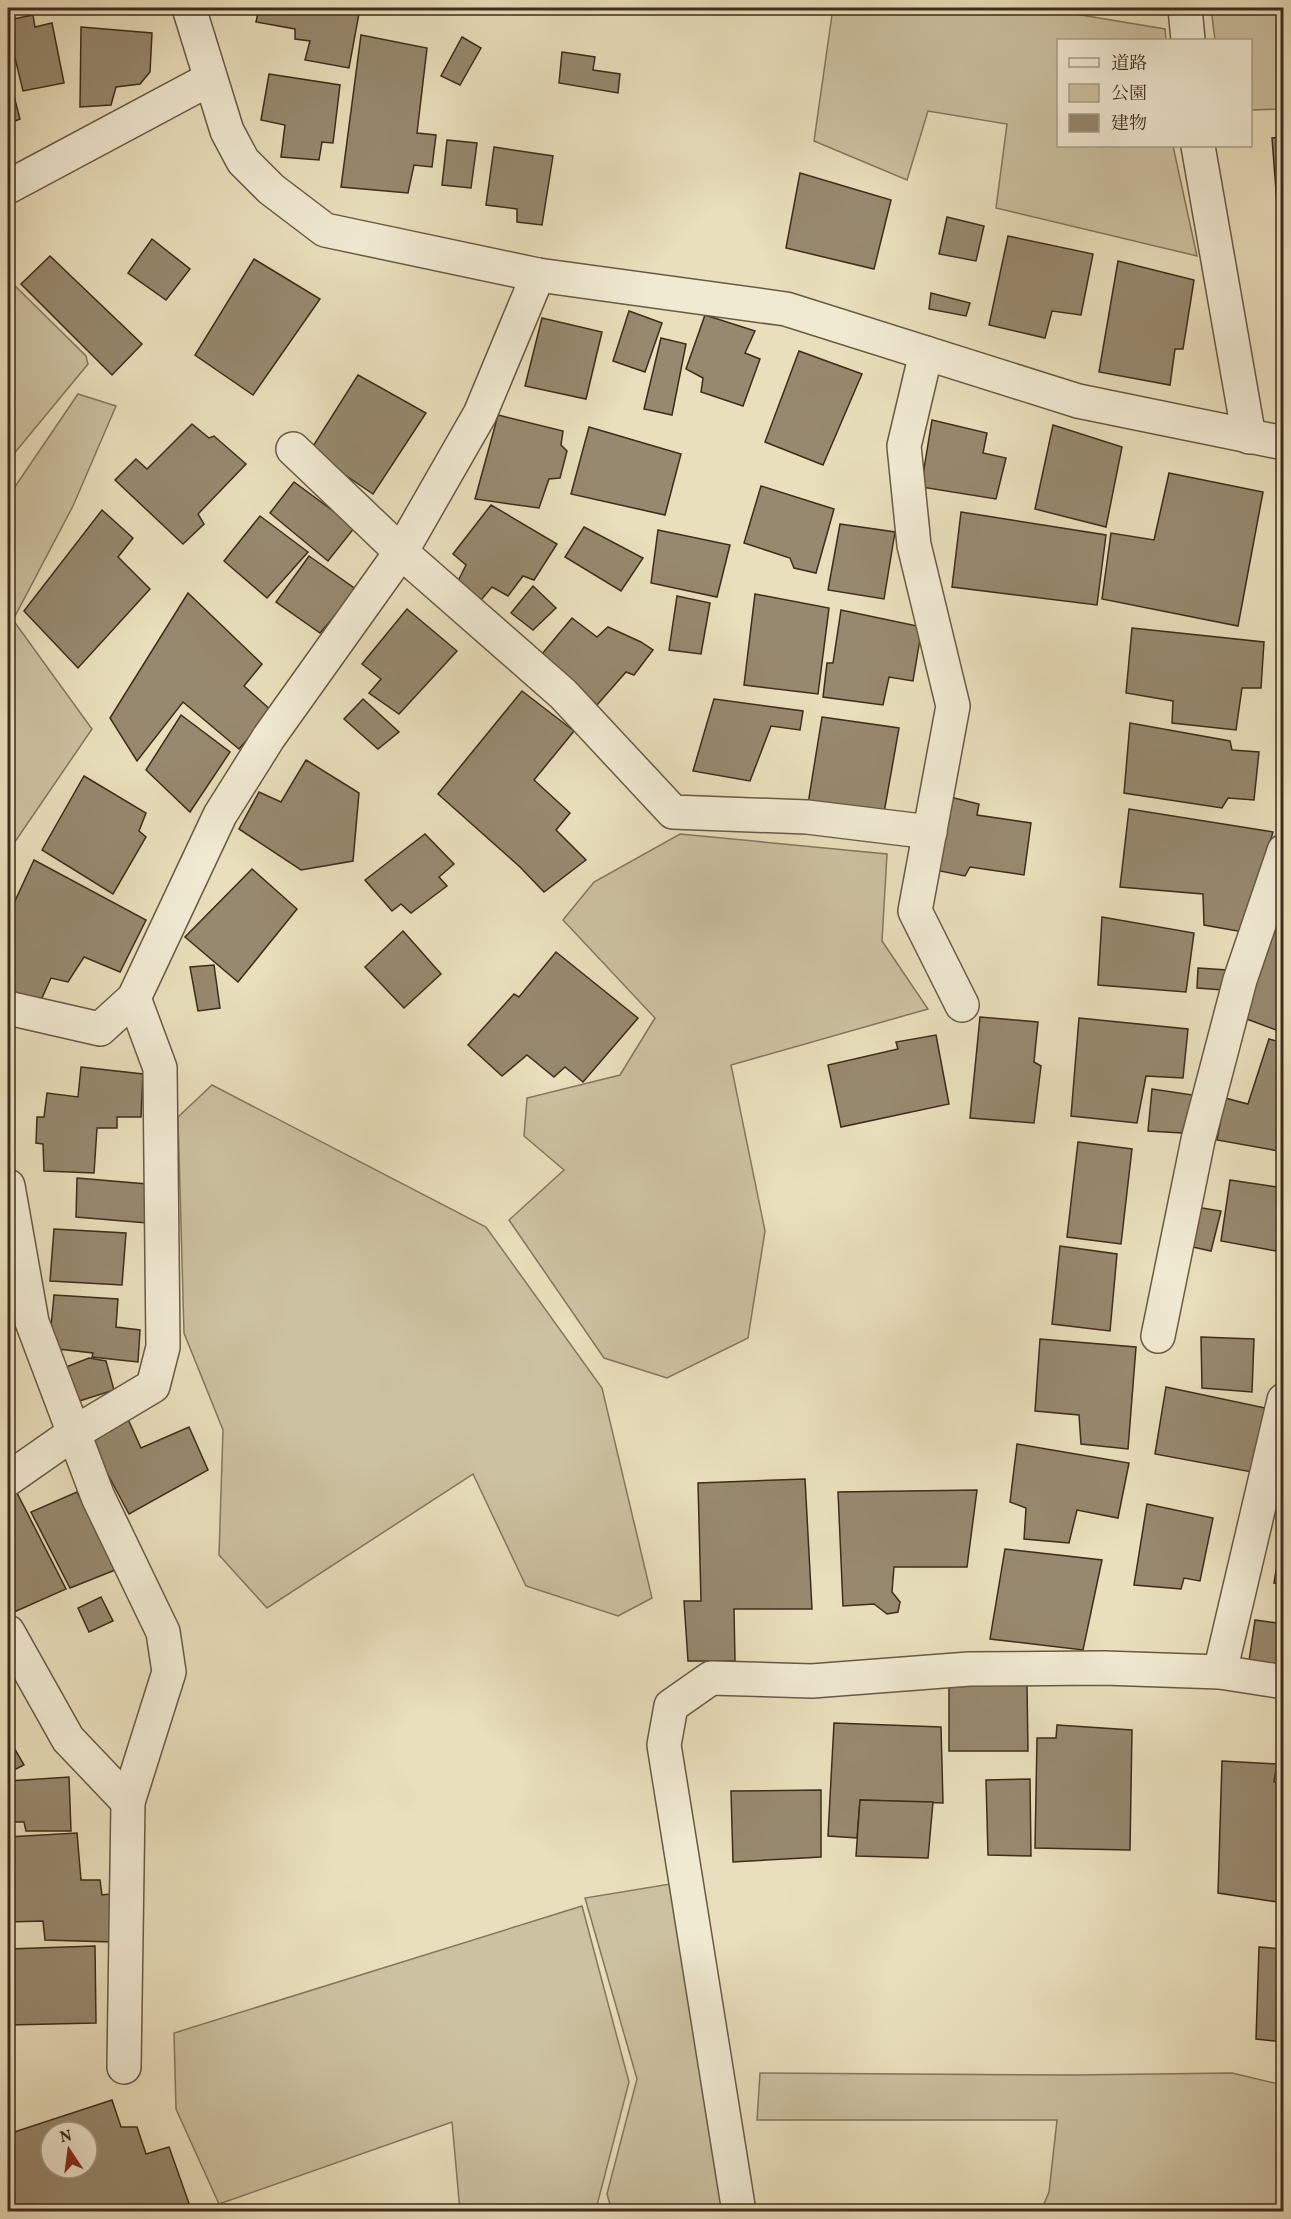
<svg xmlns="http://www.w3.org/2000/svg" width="1291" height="2219" viewBox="0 0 1291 2219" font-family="Vollkorn,'Noto Serif JP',serif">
<rect width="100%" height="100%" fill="#e9dfbc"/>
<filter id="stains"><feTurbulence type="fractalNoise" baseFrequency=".00333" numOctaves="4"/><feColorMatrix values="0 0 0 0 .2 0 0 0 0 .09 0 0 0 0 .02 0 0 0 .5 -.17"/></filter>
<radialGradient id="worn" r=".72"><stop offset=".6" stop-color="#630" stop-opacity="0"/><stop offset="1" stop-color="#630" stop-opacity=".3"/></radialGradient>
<g fill="#ccc1a1" stroke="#85765e" stroke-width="1.5">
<polygon points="833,8 1039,8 1165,29 1166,40 1058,40 1058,146 1173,146 1197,256 996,208 1007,124 928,111 907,180 814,141"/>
<polygon points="1211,8 1283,8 1283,109 1251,110 1250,40 1215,40"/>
<polygon points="8,279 86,356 88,364 8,461"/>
<polygon points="78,394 116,406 73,506 13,620 92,729 8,852 8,497"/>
<polygon points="680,834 887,854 882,941 928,1009 731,1065 765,1231 748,1338 667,1378 604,1358 509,1220 564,1170 524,1136 527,1098 620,1075 655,1018 563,920 594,882"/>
<polygon points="212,1085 486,1227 602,1388 652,1598 618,1616 526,1586 473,1474 267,1608 219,1555 223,1430 184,1333 178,1117"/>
<polygon points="676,1883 725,2211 612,2211 607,2194 637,2079 585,1898"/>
<polygon points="582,1906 629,2082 596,2209 589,2212 460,2211 452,2122 219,2204 176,2109 174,2033"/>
<polygon points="760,2073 1075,2075 1232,2073 1283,2085 1283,2211 1041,2211 1049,2192 1057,2120 757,2120"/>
</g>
<g fill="#97896f" stroke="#3e2c1b" stroke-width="1.5" fill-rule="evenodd">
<polygon points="259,8 360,8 349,68 305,60 310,41 295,39 295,29 256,22"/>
<polygon points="33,15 35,27 52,23 64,83 23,91 8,29 8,20"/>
<polygon points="81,27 152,33 150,72 140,84 116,87 111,105 80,107"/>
<polygon points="361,35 427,48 417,133 436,135 432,167 414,165 408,193 341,187"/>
<polygon points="462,37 481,48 460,85 441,76"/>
<polygon points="562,52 595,57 593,70 620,74 618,93 559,83"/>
<polygon points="8,73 20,119 8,124"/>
<polygon points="269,74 340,85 333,143 322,142 319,160 281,157 285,125 261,120"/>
<polygon points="1284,137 1284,257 1281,257 1272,138"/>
<polygon points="447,140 477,143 471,188 442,185"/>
<polygon points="494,147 553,156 542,225 517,222 517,209 486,205"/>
<polygon points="800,173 891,200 874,269 786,248"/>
<polygon points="947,217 984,226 976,261 939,254"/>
<polygon points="1008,236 1093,254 1081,315 1052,311 1045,338 989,325"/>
<polygon points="152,239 190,269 166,300 128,273"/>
<polygon points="50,256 142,344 112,375 21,284"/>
<polygon points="254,259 320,299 253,395 195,355"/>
<polygon points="1118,261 1194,280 1183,349 1175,349 1170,385 1099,372"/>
<polygon points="1280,274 1284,274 1284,357"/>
<polygon points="931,293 970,303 966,316 929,309"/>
<polygon points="629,311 662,323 645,372 613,361"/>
<polygon points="705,315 755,331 745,353 760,359 743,406 701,392 703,378 686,369"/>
<polygon points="542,318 602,332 586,399 525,386"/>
<polygon points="661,338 686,344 672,415 644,409"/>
<polygon points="799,351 862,374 823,465 765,442"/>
<polygon points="358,375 426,413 373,494 310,451"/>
<polygon points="498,415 563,431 561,445 567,451 560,478 549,479 539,508 475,499"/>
<polygon points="932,420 987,433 983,453 1006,458 996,499 921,487"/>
<polygon points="192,424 209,438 214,436 246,464 198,514 204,524 183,544 115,480 136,459 147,469"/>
<polygon points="1053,425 1122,447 1106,527 1035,509"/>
<polygon points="589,427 681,454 665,515 571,494"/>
<polygon points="1169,473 1263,492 1238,626 1102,599 1111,533 1154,540"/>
<polygon points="294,482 355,527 328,561 270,513"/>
<polygon points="761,486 834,509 816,573 794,568 790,558 744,543"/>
<polygon points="491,505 557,544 534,580 523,576 508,596 492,587 481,600 458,581 466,565 453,554"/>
<polygon points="102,510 133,538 118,557 150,589 78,668 24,611"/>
<polygon points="961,512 1106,535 1097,605 952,587"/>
<polygon points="260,516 308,552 267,598 224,561"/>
<polygon points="840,524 895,532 884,599 828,590"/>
<polygon points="584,527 643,558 621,591 565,557"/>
<polygon points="658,530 730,545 717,597 651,583"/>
<polygon points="309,556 357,590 320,633 276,602"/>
<polygon points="533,586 556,608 533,630 511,613"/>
<polygon points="188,593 262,664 244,686 272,711 239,749 183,702 137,761 110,718"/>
<polygon points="755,594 829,608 818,694 744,685"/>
<polygon points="677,596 710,603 701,654 669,650"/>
<polygon points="407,609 457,651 399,714 369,693 381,679 362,664"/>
<polygon points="841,610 922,627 913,681 889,677 883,705 823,697 827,663 833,663"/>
<polygon points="572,618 597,637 608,627 641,642 653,650 634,675 626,672 597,705 542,654"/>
<polygon points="1132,628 1264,642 1261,688 1242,688 1236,730 1172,723 1173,701 1126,693"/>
<polygon points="522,691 574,731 534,780 570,813 556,830 586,860 544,892 520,867 438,794"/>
<polygon points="363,699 399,732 378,749 344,719"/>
<polygon points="714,699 803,711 800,730 771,726 750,781 693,771"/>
<polygon points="181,715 230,752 190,812 146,770"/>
<polygon points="822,717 899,728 884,813 808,804"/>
<polygon points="1130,723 1230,741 1232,750 1259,752 1254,800 1228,798 1222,808 1124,793"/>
<polygon points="306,760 359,793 353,861 301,870 239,829 259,792 281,802"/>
<polygon points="84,776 146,813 139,831 146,837 113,894 42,850"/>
<polygon points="946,796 979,804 977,815 1031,823 1024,875 970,867 965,876 935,870"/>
<polygon points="1129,809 1273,832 1243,932 1204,925 1203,894 1120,887"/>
<polygon points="425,834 454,864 439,877 447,886 411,913 401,904 392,911 365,880"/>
<polygon points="34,860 146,920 120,972 84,957 68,982 51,978 41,1000 8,990 8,916"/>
<polygon points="252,869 297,909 238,982 185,937"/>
<polygon points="1102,917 1194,933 1186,992 1098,985"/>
<polygon points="1270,925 1284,929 1284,1033 1244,1018"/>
<polygon points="403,931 441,974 404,1008 365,967"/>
<polygon points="556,952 638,1018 583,1082 565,1067 554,1077 527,1055 502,1076 468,1045 514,994 519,997"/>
<polygon points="214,965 220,1008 198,1011 190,967"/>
<polygon points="1198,968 1227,970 1223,990 1197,988"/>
<polygon points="980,1017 1038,1022 1034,1062 1041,1066 1034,1123 970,1118"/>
<polygon points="1079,1018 1188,1029 1183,1078 1146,1076 1137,1123 1071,1116"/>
<polygon points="936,1035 949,1104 841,1127 828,1065 898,1049 896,1042"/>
<polygon points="1269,1039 1284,1043 1284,1152 1217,1140 1225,1098 1248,1104"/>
<polygon points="81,1067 143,1074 141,1117 117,1117 117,1128 97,1128 94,1173 44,1171 43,1144 36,1143 37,1117 44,1117 47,1093 78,1097"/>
<polygon points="1152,1089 1193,1095 1182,1133 1148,1131"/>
<polygon points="1078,1142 1132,1149 1121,1244 1067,1237"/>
<polygon points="77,1178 147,1184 147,1223 76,1217"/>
<polygon points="1230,1180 1284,1188 1284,1208 1276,1251 1221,1241"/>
<polygon points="1196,1207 1221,1211 1211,1251 1188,1246"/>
<polygon points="54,1229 126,1233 122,1285 50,1281"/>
<polygon points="1060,1246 1117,1254 1110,1331 1052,1324"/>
<polygon points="54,1295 118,1299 116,1327 140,1330 138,1362 92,1357 93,1353 49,1348"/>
<polygon points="1201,1337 1254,1339 1252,1392 1202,1388"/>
<polygon points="1040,1339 1136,1347 1128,1449 1081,1444 1079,1415 1035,1411"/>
<polygon points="89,1358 106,1361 114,1390 73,1403 61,1369"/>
<polygon points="1166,1387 1270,1409 1257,1473 1155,1454"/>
<polygon points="127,1417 141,1448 189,1427 208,1470 129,1514 106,1471 89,1446 93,1435"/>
<polygon points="1017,1444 1129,1463 1118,1518 1077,1510 1069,1543 1024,1539 1026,1508 1010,1502"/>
<polygon points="805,1479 812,1609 734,1609 735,1661 688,1661 684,1601 701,1601 698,1483"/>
<polygon points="15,1489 66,1589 12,1613 8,1603 8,1495"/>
<polygon points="977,1490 967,1567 894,1567 892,1592 900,1602 898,1612 887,1614 874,1604 843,1606 838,1492"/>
<polygon points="77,1492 115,1570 70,1588 31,1512"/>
<polygon points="1147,1504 1213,1518 1200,1581 1184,1578 1181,1589 1134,1585"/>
<polygon points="1284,1522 1284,1584 1274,1583"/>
<polygon points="1005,1549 1102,1560 1083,1650 990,1639"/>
<polygon points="101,1597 113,1621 89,1632 78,1608"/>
<polygon points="1255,1620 1284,1624 1284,1672 1248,1668"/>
<polygon points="1027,1684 1028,1751 949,1751 949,1686"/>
<polygon points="834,1723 941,1727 943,1803 860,1800 857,1838 828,1836"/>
<polygon points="1057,1725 1132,1730 1130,1850 1035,1848 1037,1738 1056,1738"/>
<polygon points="13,1746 24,1765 8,1773 8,1748"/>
<polygon points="1222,1761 1277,1764 1274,1782 1284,1784 1284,1903 1218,1893"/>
<polygon points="69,1777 71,1831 26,1831 24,1822 8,1822 8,1781"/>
<polygon points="1030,1779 1031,1856 988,1855 986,1780"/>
<polygon points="821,1790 821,1857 733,1862 731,1791"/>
<polygon points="860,1800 933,1802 928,1858 856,1856"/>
<polygon points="77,1833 81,1880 100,1880 102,1895 110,1894 112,1942 45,1940 43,1921 8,1922 8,1837"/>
<polygon points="95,1946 96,2023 8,2025 8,1949"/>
<polygon points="1259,1947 1284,1949 1284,2042 1256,2039"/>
<path d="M112 2100 121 2127H137L146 2154 169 2147 192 2212H8V2134ZM51 2132H87V2168H51Z"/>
</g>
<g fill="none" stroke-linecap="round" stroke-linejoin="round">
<g stroke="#695943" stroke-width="36">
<g id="minor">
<polyline points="189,8 227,131 243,161 271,189 325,230 538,275 786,309 1078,401 1284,443"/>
<polyline points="1185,8 1188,40"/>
<polyline points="1198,146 1249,437"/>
<polyline points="8,187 210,79"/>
<polyline points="926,353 904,446 914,545 953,706 915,911 962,1005"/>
<polyline points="293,449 401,552 563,694 673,812 807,817 930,832"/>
<polyline points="8,1008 100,1029 134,998 220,815 269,737 401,552 480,414 538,275"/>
<polyline points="8,1186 32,1322 98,1497 163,1632 169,1672 128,1802 124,2067"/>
<polyline points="1158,1336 1198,1140 1240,980 1284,851"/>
<polyline points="8,1479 74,1433 153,1386 163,1347 160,1068 134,998"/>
<polyline points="8,1632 68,1739 128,1802"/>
<polyline points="1220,1672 1284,1400"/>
<polyline points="739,2212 664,1745 671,1706 711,1678 812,1681 969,1669 1104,1668 1220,1672 1284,1682"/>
</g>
</g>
<use href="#minor" stroke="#f1ead3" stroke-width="33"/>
</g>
<rect width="1291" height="2219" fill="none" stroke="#e9dfbc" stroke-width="30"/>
<rect x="9" y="9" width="1273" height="2201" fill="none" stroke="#3e2c1b" stroke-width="3"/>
<rect x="15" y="15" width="1261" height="2189" fill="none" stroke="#3e2c1b" stroke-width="1.5"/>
<rect x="1057" y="39" width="195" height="108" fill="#f1ead3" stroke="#a99e89" stroke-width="1.5"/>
<rect x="1069" y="58" width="30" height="9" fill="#f1ead3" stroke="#a99e89" stroke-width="1.5"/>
<text x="1111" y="69" font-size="18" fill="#3e2c1b">道路</text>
<rect x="1069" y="84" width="30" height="18" fill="#ccc1a1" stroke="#a99e89" stroke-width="1.5"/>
<text x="1111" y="99" font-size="18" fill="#3e2c1b">公園</text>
<rect x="1069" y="114" width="30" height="18" fill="#97896f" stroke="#a99e89" stroke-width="1.5"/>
<text x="1111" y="129" font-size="18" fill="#3e2c1b">建物</text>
<g transform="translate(69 2150) rotate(347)"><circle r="28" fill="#f1ead3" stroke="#a99e89" stroke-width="1.5"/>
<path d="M0-4.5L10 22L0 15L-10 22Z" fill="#8f2418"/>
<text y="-9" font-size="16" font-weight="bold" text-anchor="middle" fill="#3e2c1b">N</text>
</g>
<rect width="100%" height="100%" filter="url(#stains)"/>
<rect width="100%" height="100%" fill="url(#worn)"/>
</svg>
